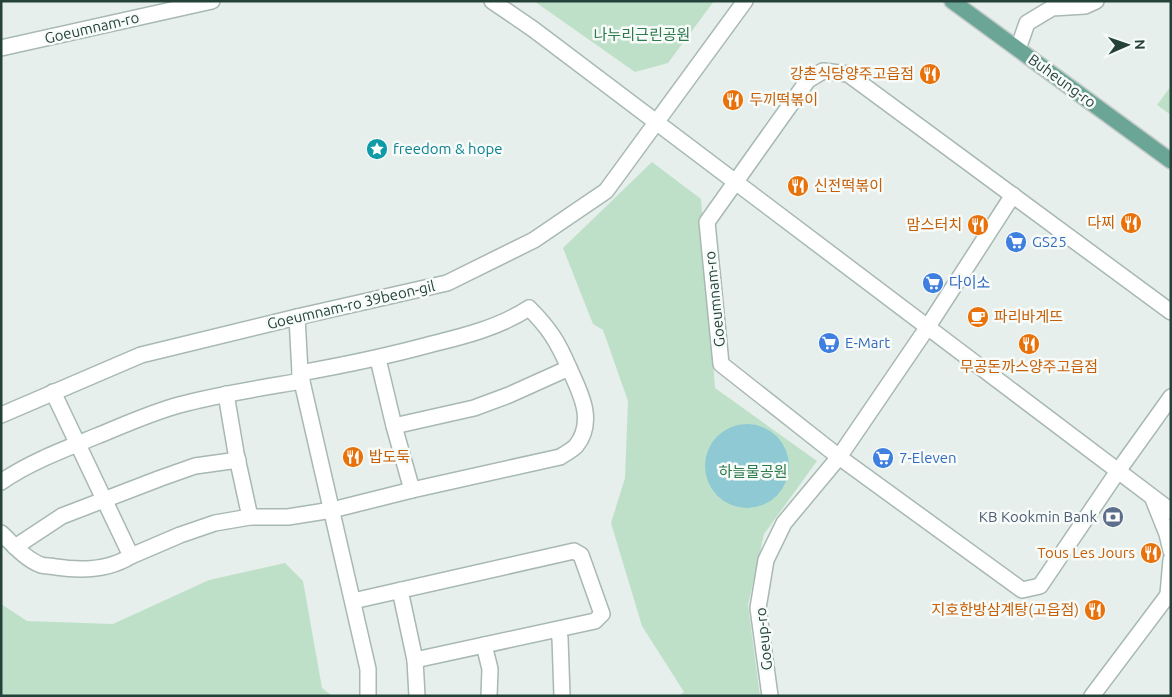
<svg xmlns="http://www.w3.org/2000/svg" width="1172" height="697" viewBox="0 0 1172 697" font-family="Ubuntu,'Noto Sans KR',sans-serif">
<rect width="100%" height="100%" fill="#e6efeb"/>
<g fill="#bfe0c8">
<polygon points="534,1 714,1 668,63 635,72"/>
<polygon points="1171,86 1171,115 1157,105"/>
<polygon points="652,162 701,199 715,388 817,461 764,534 748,605 760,696 679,696 684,692 642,626 611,523 625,478 628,401 603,330 593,324 563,248"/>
<polygon points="285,563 303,581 322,688 332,696 1,696 1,604 27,621 113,624 209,580"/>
</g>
<circle fill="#8ec9d4" cx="747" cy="466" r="42"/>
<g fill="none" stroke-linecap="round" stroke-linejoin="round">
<g stroke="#a8b8b2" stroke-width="18">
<g id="minor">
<polyline points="492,1 533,29 1171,511"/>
<polyline points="1,48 212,1"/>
<polyline points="1018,49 1027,23 1052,8 1085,6 1096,1"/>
<polyline points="1171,312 848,74 823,71 808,80 707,222 721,364 839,457 1022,590 1040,586 1118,471 1171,397"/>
<polyline points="297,317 300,373 368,669 368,696"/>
<path d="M300 373C345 365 388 356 432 344 465 336 500 327 529 308 549 328 558 342 569 368L509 395 474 408 394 426 378 359"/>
<polyline points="226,394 236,453 250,517"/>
<polyline points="1,415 141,355 297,317 447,283 534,240 606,191 745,1"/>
<path d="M394 426 412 490 560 457C565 454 572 450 576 446 596 421 580 392 569 368"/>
<path d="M1 482C30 462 65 449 97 436 124 425 150 413 179 405 219 394 261 388 302 381"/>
<polyline points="1153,499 1167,534 1171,551"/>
<path d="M1 533C13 544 25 559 41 565 45 566 51 566 56 567 82 571 109 570 131 556L53 392"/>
<polyline points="15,547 62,516 161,478 195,466 238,460"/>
<polyline points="131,556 180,535 215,523 250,517 288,517 332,510 412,490"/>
<polyline points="1168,594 1171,560"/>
<polyline points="353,601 574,551 581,555 602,614 595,621 415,660 400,590"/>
<polyline points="557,630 560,638 562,696"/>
<polyline points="484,645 490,669 489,696"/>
<polyline points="415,660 417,696"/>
<polyline points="770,696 758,608 766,560 784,523 839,457 927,328 1013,195"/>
<polyline points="1092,696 1171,591"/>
</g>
</g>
<g stroke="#c2cac8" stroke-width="18">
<polyline id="major" points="952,1 1171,161"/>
</g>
<use href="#minor" stroke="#fff" stroke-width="15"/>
<use href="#major" stroke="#6aa596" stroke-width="15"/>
</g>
<defs>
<g id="restaurant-disc" transform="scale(1.125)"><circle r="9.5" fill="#e8710a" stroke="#f7fbf9"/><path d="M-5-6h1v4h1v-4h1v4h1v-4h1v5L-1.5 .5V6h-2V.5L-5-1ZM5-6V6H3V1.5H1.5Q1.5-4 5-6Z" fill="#fff"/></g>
<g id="sight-disc" transform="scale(1.125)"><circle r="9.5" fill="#0f9aa8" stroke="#f7fbf9"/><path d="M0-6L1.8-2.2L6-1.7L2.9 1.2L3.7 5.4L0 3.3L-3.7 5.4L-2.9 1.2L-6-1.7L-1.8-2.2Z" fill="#fff"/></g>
<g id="supermarket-disc" transform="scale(1.125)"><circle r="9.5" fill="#3f7fe0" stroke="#f7fbf9"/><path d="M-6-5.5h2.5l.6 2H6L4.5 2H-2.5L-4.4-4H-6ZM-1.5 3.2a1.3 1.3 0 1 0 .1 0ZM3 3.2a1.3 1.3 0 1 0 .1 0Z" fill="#fff"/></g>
<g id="cafe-disc" transform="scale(1.125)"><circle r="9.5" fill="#e8710a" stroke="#f7fbf9"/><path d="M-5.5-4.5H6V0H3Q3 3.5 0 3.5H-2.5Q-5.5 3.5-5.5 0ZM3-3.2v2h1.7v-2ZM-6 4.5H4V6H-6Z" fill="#fff"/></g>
<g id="bank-disc" transform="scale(1.125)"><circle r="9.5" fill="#5c6f8a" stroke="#f7fbf9"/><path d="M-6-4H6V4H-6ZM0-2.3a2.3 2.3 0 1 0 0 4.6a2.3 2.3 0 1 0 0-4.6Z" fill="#fff"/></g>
</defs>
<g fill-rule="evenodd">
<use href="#restaurant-disc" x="930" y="74"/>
<use href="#restaurant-disc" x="733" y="100"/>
<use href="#sight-disc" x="377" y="149"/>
<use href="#restaurant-disc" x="798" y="186"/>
<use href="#restaurant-disc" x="1131" y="223"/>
<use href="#restaurant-disc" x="978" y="225"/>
<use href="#supermarket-disc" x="1016" y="242"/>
<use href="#supermarket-disc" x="933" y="283"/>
<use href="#cafe-disc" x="978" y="317"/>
<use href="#supermarket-disc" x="829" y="343"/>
<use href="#restaurant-disc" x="1029" y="344"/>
<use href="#restaurant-disc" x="353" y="457"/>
<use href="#supermarket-disc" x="883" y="458"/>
<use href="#bank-disc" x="1113" y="517"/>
<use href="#restaurant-disc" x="1151" y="553"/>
<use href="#restaurant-disc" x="1095" y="610"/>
</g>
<g text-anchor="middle" stroke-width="5" stroke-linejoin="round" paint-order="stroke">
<g font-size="15" fill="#24423a" stroke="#f7fbf9">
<text transform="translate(92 28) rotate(-13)" y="5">Goeumnam-ro</text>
<text transform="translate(1062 81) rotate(36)" y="5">Buheung-ro</text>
<text transform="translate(715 299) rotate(-96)" y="5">Goeumnam-ro</text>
<text transform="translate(351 305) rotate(-13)" y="5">Goeumnam-ro 39beon-gil</text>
<text transform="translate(764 639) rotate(-96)" y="5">Goeup-ro</text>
</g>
<g font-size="15" fill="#2d7a4b" stroke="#f7fbf9">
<text x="642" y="40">나누리근린공원</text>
<text x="753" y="477">하늘물공원</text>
</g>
<g font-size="15" fill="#c56008" stroke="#f7fbf9" text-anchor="end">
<text x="914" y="79">강촌식당양주고읍점</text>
<text x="749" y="105" text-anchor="start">두끼떡볶이</text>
<text x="814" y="191" text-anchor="start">신전떡볶이</text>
<text x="1115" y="228">다찌</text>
<text x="962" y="230">맘스터치</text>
<text x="994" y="322" text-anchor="start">파리바게뜨</text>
<text x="1029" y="372" text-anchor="middle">무공돈까스양주고읍점</text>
<text x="369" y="462" text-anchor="start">밥도둑</text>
<text x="1135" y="558">Tous Les Jours</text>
<text x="1079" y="615">지호한방삼계탕(고읍점)</text>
</g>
<g font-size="15" fill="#0d838f" stroke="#f7fbf9" text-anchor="start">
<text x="393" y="154">freedom &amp; hope</text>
</g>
<g font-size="15" fill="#366cbe" stroke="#f7fbf9" text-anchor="start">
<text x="1032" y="247">GS25</text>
<text x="949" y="288">다이소</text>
<text x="845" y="348">E-Mart</text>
<text x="899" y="463">7-Eleven</text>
</g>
<g font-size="15" fill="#4e5e75" stroke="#f7fbf9" text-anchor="end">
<text x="1097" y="522">KB Kookmin Bank</text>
</g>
</g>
<rect width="1172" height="697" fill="none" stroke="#24423a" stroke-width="5"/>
<g transform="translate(1127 45) rotate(88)" stroke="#f7fbf9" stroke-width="4" paint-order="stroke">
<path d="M0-4L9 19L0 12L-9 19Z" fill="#24423a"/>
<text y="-8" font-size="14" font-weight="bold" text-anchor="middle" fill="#24423a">N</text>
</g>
</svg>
